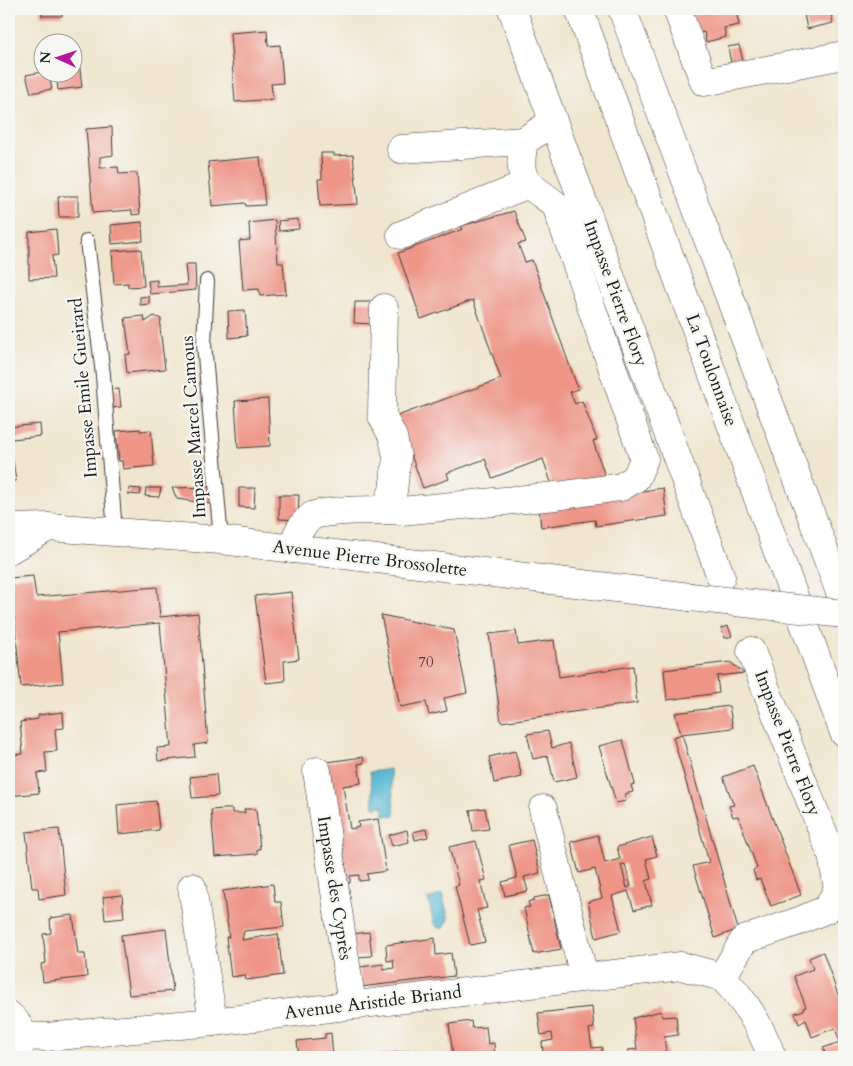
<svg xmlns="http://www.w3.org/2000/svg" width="853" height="1066" viewBox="0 0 853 1066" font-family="Cardo,serif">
<rect width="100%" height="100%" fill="#f6f6f2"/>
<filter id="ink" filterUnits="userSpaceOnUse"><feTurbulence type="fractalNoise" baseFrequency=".02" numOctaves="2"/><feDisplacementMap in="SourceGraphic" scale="10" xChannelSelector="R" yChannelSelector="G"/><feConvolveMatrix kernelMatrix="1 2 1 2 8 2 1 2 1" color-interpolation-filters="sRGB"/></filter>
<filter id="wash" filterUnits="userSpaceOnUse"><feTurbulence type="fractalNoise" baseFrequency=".0096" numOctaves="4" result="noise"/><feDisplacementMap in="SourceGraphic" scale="20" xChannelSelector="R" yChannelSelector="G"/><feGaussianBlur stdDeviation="1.12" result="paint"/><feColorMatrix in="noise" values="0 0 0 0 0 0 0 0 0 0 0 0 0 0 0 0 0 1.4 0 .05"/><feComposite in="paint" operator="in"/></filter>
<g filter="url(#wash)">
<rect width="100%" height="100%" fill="#f0e6cf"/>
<g fill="#52b6d1" stroke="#376976">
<polygon points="390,769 395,815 384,816 383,806 374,807 370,772"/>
<polygon points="442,894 449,920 443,928 438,928 434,924 428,899"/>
</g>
<g id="blocks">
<g fill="#ee9588" fill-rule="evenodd">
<polygon points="41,9 62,9 62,16 42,16"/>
<polygon points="689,9 736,9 739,25 724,28 726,37 706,42 704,32 695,34"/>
<polygon points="803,9 830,9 833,23 807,29"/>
<polygon points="267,30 268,46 280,45 283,83 271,84 273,99 235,102 230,33"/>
<polygon points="739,45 743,61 731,63 728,47"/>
<polygon points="79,61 82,87 58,90 56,72 72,72 72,63"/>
<polygon points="42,72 48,72 52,89 31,93 26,75"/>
<polygon points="112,127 113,155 100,157 100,168 118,167 119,174 137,173 140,214 132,215 132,210 93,213 86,129"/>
<polygon points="321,153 334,153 334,156 353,155 358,204 320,206 318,179 322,179"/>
<polygon points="260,157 265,205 246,206 245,203 212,206 208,162"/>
<polygon points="58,196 78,196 78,217 59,217"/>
<polygon points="514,211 526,242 518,244 525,262 532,260 578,389 570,392 575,404 582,401 597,440 593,441 606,479 553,488 543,459 492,478 485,459 447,473 449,479 423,488 397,416 501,379 473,300 421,319 398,253 463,229 461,226"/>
<polygon points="298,219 299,229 279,231 278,221"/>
<polygon points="275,220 278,263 283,263 286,294 260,296 259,289 243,290 239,241 250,240 249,223"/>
<polygon points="142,222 143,241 112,244 111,225"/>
<polygon points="56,229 58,255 52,256 54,278 29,279 29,232"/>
<polygon points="141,249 144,286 128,287 128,283 114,284 112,251"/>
<polygon points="185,264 195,264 196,290 150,294 148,281 157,280 157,287 187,285"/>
<polygon points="149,296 149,304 140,305 140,297"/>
<polygon points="355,302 373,302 372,324 354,323"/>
<polygon points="245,310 247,336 229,338 228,311"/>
<polygon points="144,316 145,322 154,316 161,319 160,328 165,369 127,373 125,355 130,354 125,318"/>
<polygon points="119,389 121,407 111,408 109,390"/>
<polygon points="268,399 270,446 238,448 235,401"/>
<polygon points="40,424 41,436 12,439 11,434 9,434 9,427"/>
<polygon points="140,429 140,431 151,430 154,466 123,469 122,461 119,461 116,431"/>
<polygon points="13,461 16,481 9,481 9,462"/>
<polygon points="210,487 211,504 177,499 172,488"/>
<polygon points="129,488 141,489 140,495 128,494"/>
<polygon points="146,488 161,488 159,497 145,496"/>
<polygon points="239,488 255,488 254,508 239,507"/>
<polygon points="663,488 667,516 596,526 595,520 541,527 539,507"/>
<polygon points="279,495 299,495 298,520 279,519"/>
<polygon points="33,576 36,597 157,587 160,617 198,613 208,743 194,745 195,757 158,761 157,748 171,747 160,623 58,632 63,683 21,687 10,578"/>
<polygon points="291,592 299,659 284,661 285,681 266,683 255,596"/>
<polygon points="381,615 454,630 467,693 444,698 447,711 429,715 426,702 400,707"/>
<polygon points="728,626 732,636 725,638 721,628"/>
<polygon points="516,631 518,645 554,640 559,677 633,666 637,703 501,722 489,634"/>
<polygon points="730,662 744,673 717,676 719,693 667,700 664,670"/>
<polygon points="729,706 733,728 681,734 675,713"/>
<polygon points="63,712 64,728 55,729 57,751 45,752 47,772 37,773 39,793 9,796 9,755 23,754 20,722 38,719 38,715"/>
<polygon points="548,731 552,748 569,743 577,777 554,782 548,756 533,759 527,734"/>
<polygon points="682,734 738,929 715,938 693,866 709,862 673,737"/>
<polygon points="623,740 635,784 631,785 633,792 625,794 626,801 616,803 599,746"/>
<polygon points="515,751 522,777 494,783 489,757"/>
<polygon points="363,757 364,763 358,764 361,783 343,786 350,829 359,827 358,822 378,819 386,871 367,874 368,880 359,881 359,875 350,876 350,883 345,884 344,877 347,876 342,845 339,845 327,762"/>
<polygon points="753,766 801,895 771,906 760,879 756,880 753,870 757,868 738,816 733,817 729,806 734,805 723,777"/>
<polygon points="216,774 218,796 192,798 190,777"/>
<polygon points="156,801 159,830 119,834 117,805"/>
<polygon points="485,808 489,829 473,831 470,810"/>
<polygon points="224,809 232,809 232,813 245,813 244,809 256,809 260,849 257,849 257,854 215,857 211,810"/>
<polygon points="59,829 66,895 39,899 38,888 32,888 26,832"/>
<polygon points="426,829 428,837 415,840 413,832"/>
<polygon points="407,830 409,842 392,846 389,835"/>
<path d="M598 835 605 863 620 859 617 847 652 837 657 856 646 859 651 879 646 881 652 905 634 910 628 891 612 896 621 931 596 938 588 902 602 898 595 869 579 873 571 842ZM625 864 631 886 627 888 621 865Z"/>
<polygon points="532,840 540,873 524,877 528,891 505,896 502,882 517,878 509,845"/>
<polygon points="476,841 486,880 480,881 487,908 477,910 485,942 470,945 455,886 459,885 449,847"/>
<polygon points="273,884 275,902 281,902 284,927 244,931 242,940 278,934 283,975 246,980 245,975 231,977 226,937 229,937 223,891"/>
<polygon points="122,895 124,918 105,920 103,897"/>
<polygon points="549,895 561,949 534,954 524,908 530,907 528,902 534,900 534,898"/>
<polygon points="73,915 78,954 85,954 87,977 43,982 41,964 46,963 43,934 51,933 50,918"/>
<polygon points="166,929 173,991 129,995 121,935"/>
<polygon points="369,932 372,956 356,957 352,934"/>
<polygon points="435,938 436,955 451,953 454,976 360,987 360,967 383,964 383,970 394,968 393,960 387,961 386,945"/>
<polygon points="823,952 838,995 844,992 844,1054 836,1057 827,1057 823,1048 840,1042 835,1028 812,1037 806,1020 799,1024 795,1013 804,1010 803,1008 806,1007 794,976 813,969 809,958"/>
<polygon points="592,1007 594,1028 589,1029 592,1048 602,1047 602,1054 587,1056 586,1051 555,1055 554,1052 543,1053 542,1042 553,1040 552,1033 541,1035 538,1013"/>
<polygon points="661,1011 662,1017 676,1016 678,1035 664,1037 667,1057 629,1057 628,1050 637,1049 633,1018"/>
<polygon points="471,1021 472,1028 486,1027 488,1044 494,1043 495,1057 453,1057 449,1024"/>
<polygon points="331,1033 333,1057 299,1057 297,1041 325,1038 325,1034"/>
<polygon points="417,1050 418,1057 378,1057 377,1055"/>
</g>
</g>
</g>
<g filter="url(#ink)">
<use href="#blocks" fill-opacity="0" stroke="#3c3a37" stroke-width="1"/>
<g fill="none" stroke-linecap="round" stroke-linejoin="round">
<g stroke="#3c3a37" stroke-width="16">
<g id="service">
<polyline points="87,241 103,375 115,533"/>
<polyline points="207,281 204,344 221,540"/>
</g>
</g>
<g stroke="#3c3a37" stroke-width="29">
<g id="minor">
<polyline points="512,9 721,577"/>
<polyline points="677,9 704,82 844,55"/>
<polyline points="401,149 524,141"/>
<polyline points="401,235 529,184"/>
<polyline points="384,308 382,416 393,437 397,457 393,491 385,509"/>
<path d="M292 549C296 536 300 525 312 516 321 510 387 509 401 511L556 496 621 487 636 478 644 459 556 205C526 182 516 183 524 141L553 122"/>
<polyline points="317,771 352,1005"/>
<polyline points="543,809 584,977"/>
<polyline points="192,887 213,1022"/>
<polyline points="722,977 744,940 799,921 827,909 838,889 832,855 751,651"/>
<path d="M722 977C746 1002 760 1025 772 1057"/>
<polyline points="22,1036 46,1037 213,1022 681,966 722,977"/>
</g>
</g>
<g stroke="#3c3a37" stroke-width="29">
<g id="secondary">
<polyline points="9,528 48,527 221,540 690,597"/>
<polyline points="9,550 45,529"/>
</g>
</g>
<g stroke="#3c3a37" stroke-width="29">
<path id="primary" d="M9 1015C24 1027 27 1046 10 1057"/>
</g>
<g stroke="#3c3a37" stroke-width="29">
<g id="motorway">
<polyline points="579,9 844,733"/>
<polyline points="622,9 844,603"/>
</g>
</g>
<use href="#service" stroke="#fff" stroke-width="14"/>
<use href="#minor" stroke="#fff" stroke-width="28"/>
<use href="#secondary" stroke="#fff" stroke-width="28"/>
<use href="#primary" stroke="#fff" stroke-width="28"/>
<use href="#motorway" stroke="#fff" stroke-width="28"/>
<g stroke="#3c3a37" stroke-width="29" stroke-linecap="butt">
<polyline id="secondary-bridge" points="690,597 844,614"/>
</g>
<use href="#secondary-bridge" stroke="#fff" stroke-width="28"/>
</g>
</g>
<g text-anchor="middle" stroke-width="4.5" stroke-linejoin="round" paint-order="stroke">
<g font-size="15" fill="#503a37">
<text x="426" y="667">70</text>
</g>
<g font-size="18" fill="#1c1c1c" stroke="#f6f6f2">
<text transform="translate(616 293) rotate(70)" y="6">Impasse Pierre Flory</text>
<text transform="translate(712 370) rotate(70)" y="6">La Toulonnaise</text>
<text transform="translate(83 388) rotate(-95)" y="6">Impasse Emile Gueirard</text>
<text transform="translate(193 427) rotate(-94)" y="6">Impasse Marcel Camous</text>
<text transform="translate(370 558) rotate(7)" y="6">Avenue Pierre Brossolette</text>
<text transform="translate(788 743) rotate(69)" y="6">Impasse Pierre Flory</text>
<text transform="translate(335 888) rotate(81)" y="6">Impasse des Cyprès</text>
<text transform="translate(373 1002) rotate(-7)" y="6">Avenue Aristide Briand</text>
</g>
</g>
<rect width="853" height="1066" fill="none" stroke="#f6f6f2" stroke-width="30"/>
<g transform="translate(58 58) rotate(273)"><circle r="24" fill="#f6f6f2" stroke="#9f9f9c"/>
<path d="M0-4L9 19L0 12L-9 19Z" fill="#b5179e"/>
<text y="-8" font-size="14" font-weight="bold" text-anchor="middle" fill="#1c1c1c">N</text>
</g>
</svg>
